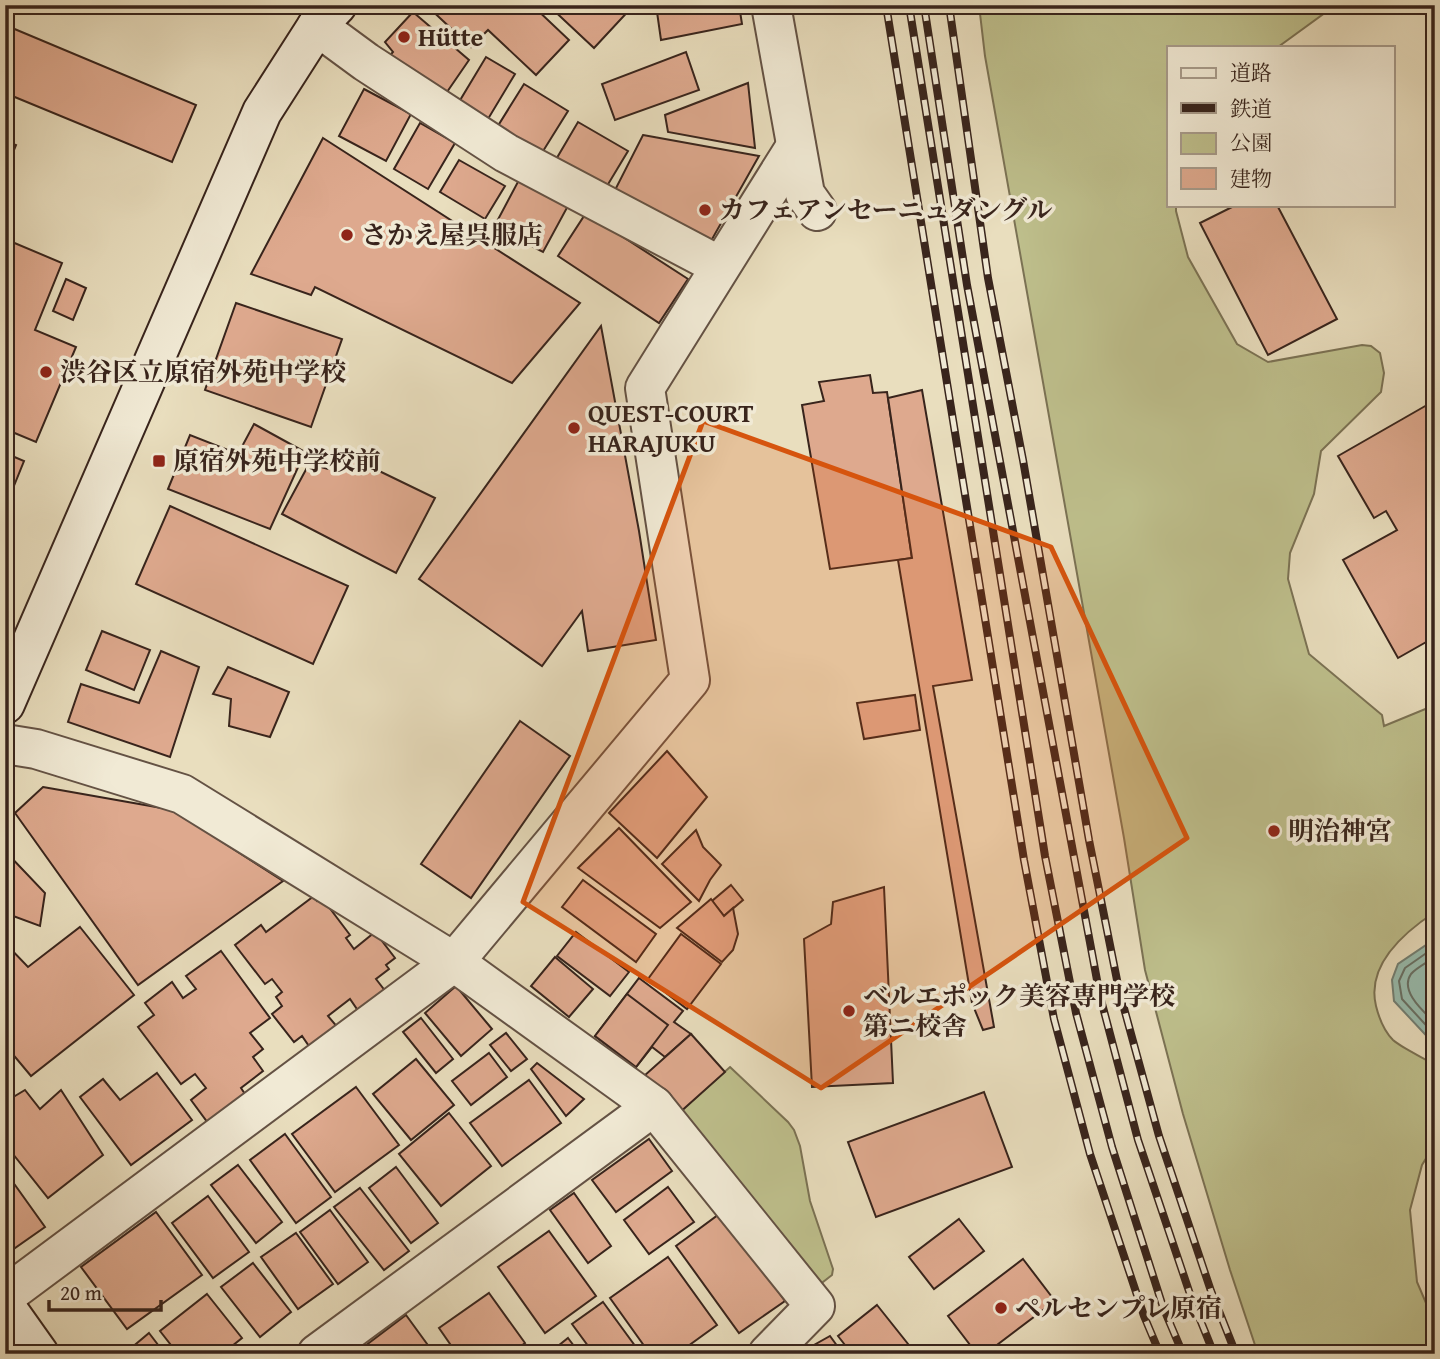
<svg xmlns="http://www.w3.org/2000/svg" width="1440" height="1359" viewBox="0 0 1440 1359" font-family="'Gentium Book Plus','Noto Serif JP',serif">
<rect width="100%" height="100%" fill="#e9debe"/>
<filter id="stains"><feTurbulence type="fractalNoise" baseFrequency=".00286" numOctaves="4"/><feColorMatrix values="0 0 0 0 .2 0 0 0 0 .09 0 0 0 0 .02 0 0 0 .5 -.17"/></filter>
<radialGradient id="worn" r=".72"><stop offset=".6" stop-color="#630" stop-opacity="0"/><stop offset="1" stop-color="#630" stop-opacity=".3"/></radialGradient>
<g fill="#bebf8c" stroke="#7b7254" stroke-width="2">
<path d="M979 5H1342L1329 10 1278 47H1169V205H1176V211L1188 257 1237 344 1268 362 1362 345 1371 346 1380 353 1384 373 1381 392 1321 451 1314 494 1290 553 1288 579 1309 654 1382 715 1384 726 1435 705V912C1403 933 1366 965 1376 1006 1379 1018 1384 1031 1393 1040 1402 1048 1424 1058 1435 1065V1144L1422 1165 1410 1210 1417 1282 1435 1324V1354H1258L1230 1270 1183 1114 1145 970 1124 838 985 56Z"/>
<polygon points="730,1067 788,1122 794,1130 800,1146 810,1201 833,1269 832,1275 814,1289 676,1115"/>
</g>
<polygon fill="#98bcae" stroke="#727f74" stroke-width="2" points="1435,939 1435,1045 1394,1001 1392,980 1398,964"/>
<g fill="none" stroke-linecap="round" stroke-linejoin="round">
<g stroke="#687065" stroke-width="2">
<polyline points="1435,947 1405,968 1399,981 1402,999 1435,1035"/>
<path d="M1435 957C1428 962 1416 968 1411 974 1399 991 1424 1012 1435 1023"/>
</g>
</g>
<g fill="#dea98e" stroke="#38241c" stroke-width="2">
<polygon points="426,5 532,5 569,40 536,75 488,30 471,47"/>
<polygon points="548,5 634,5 594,48"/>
<polygon points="656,5 739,5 742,24 661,40"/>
<polygon points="413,12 469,60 447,92 386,60 393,52 385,42"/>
<polygon points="5,25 196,105 172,162 5,93"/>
<polygon points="686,52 699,90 615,120 602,84"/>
<polygon points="486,57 515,74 488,119 459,102"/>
<polygon points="748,83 755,148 668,132 665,115"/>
<polygon points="524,84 568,111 540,156 496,129"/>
<polygon points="364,89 411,114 386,161 339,136"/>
<polygon points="578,122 628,151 601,196 551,168"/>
<polygon points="420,123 455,143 428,189 394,169"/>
<polygon points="643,135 759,156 711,241 614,192"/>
<polygon points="323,138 580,303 512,383 315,287 311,295 251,274"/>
<polygon points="5,141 16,145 5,172"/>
<polygon points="459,160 505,186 485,219 440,192"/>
<polygon points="520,178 569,204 543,252 494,227"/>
<polygon points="1236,205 1277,205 1337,319 1268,355 1200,223"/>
<polygon points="586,213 688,279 659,323 558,256"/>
<polygon points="5,239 62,263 35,330 76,347 36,442 5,429"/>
<polygon points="66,279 86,288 73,320 53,311"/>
<polygon points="236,303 342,339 311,427 205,390"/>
<polygon points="601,326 639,531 656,640 588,651 582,611 542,666 419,579"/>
<polygon points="870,375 873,393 887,392 912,558 830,569 802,405 824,401 819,382"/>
<polygon points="922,390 972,680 933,686 994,1027 983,1030 972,1003 898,560 912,558 888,398"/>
<polygon points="1427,405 1435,419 1435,566 1431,568 1435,574 1435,637 1398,658 1343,560 1397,530 1386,511 1374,518 1338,456"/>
<polygon points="254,424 305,452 270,529 168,489 190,435 238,454"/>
<polygon points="5,453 24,461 5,508"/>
<polygon points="342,453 435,498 396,573 282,514 309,464 328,469"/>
<polygon points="170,506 348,586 313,664 136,584"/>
<polygon points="102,631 150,650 134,690 86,670"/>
<polygon points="161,651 199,667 170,757 68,722 81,684 139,703"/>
<polygon points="228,667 289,692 270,737 229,726 231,699 213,694"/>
<polygon points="915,695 920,730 864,739 857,703"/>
<polygon points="520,721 570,756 471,898 421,864"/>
<polygon points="667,751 707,797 657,858 609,813"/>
<polygon points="43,787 173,810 283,881 138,985 15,813"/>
<polygon points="619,828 691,902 660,928 578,868"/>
<polygon points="696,830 703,847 721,865 710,880 699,901 662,864"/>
<polygon points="5,851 45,893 40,926 5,913"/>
<polygon points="583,880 656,934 636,962 562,907"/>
<polygon points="731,885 743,900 724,916 712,901"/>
<polygon points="884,887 893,1083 812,1087 804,939 831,924 833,902"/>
<polygon points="314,896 317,901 322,898 350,935 346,938 354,949 375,932 395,958 386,965 389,969 376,979 386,992 359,1012 350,999 328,1016 339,1029 311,1049 302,1036 294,1042 272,1014 282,1006 276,997 282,992 272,979 265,984 235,945 261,925 266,932"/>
<polygon points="711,899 724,916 733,908 738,934 733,950 722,962 677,928"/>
<polygon points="80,927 134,995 31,1076 5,1045 5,943 28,967"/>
<polygon points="576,932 629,972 610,996 557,956"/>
<polygon points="681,934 721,964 687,1009 648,979"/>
<polygon points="221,951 270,1018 250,1033 263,1049 253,1057 263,1071 241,1088 245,1094 208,1123 191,1100 206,1088 195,1074 181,1084 138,1027 154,1015 145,1003 172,982 183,998 196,989 186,976"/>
<polygon points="555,957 593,989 569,1017 531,986"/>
<polygon points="639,978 683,1011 674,1022 691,1034 665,1057 652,1047 636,1067 595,1036"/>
<polygon points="456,986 492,1029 461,1056 425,1013"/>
<polygon points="627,994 668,1025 636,1067 595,1036"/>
<polygon points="421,1018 453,1059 436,1073 403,1032"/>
<polygon points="506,1033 527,1059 511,1071 490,1045"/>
<polygon points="691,1034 725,1072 678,1114 644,1076"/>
<polygon points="489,1053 507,1077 471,1105 452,1081"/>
<polygon points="416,1059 454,1105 411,1140 373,1094"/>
<polygon points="537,1063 584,1099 566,1116 531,1069"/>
<polygon points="157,1073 192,1120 131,1165 80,1097 103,1079 120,1100"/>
<polygon points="529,1080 561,1123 502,1166 470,1123"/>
<polygon points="356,1087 399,1145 335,1192 292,1134"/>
<polygon points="25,1090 40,1109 61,1090 103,1155 48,1198 5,1144 5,1102"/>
<polygon points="984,1092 1012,1167 876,1217 848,1142"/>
<polygon points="449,1113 491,1166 441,1206 399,1154"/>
<polygon points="285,1134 331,1197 296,1223 250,1160"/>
<polygon points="649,1139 672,1171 616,1212 592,1180"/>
<polygon points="238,1165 282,1222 256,1243 211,1185"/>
<polygon points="396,1167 438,1223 411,1243 369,1188"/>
<polygon points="5,1171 45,1227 5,1255"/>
<polygon points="668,1187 694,1222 649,1254 624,1220"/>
<polygon points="360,1188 409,1251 384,1270 334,1207"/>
<polygon points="574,1193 611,1246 588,1263 550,1210"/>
<polygon points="208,1196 249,1252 213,1278 172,1223"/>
<polygon points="330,1210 368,1262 338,1284 300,1232"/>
<polygon points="156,1212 202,1275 127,1329 81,1267"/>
<polygon points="722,1212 785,1301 739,1333 676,1246"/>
<polygon points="959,1219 984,1251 934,1289 909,1257"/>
<polygon points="549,1231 596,1296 545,1333 498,1267"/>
<polygon points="296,1233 333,1284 298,1309 261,1257"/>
<polygon points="668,1257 717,1325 677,1354 650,1354 610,1298"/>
<polygon points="1023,1259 1055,1301 985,1354 977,1354 948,1316"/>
<polygon points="253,1263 291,1312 260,1337 221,1287"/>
<polygon points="489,1293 525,1343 511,1354 457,1354 439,1328"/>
<polygon points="207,1294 242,1338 222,1354 178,1354 160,1331"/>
<polygon points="603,1302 641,1354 594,1354 572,1324"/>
<polygon points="877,1305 916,1354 852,1354 838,1336"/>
<polygon points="406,1315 430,1348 422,1354 359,1354 357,1352"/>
<polygon points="149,1333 165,1354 124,1354"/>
<polygon points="830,1336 843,1354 798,1354"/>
<polygon points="568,1338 580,1354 548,1354"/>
</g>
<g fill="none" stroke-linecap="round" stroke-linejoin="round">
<g stroke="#645244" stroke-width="42">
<g id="street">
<polyline points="771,5 805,194 817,211"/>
<polyline points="317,26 366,62 506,153 720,266"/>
<polyline points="5,744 36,749 182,794 454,962 654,1106 815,1306 768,1354"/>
<polyline points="5,1296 454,962 690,680 645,388 796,146"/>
<polyline points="317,1354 654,1106"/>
</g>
</g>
<g stroke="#38241c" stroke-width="42">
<g id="secondary">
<polyline points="5,704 262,112 317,26 337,5"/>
<polyline points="5,1306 39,1354"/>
</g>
</g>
<use href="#street" stroke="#f1ead5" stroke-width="38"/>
<use href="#secondary" stroke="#f1ead5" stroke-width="38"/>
<g stroke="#38241c" stroke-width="8">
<g id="rail">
<polyline points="886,5 1024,860 1054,1019 1090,1154 1144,1316 1160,1354"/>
<polyline points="909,5 1045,856 1076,1013 1112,1147 1163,1307 1183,1354"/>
<polyline points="924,5 967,285 1100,996 1138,1140 1191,1297 1214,1354"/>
<polyline points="949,5 988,278 1023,460 1089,840 1119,990 1159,1136 1211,1291 1236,1354"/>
</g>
</g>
<use href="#rail" stroke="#f1ead5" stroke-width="5" stroke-dasharray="16" stroke-linecap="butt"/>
</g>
<path fill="#d6540e" fill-opacity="0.2" stroke="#d6540e" stroke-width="5" stroke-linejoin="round" d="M703 421 1051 547 1187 838 821 1088 523 902Z"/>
<g fill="#8f2418" stroke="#f1ead5" stroke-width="2.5">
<circle cx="404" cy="37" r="7"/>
<circle cx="705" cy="210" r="7"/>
<circle cx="347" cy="235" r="7"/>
<circle cx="46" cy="372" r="7"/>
<circle cx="574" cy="428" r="7"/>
<rect x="152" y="454" width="14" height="14" rx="3.5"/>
<circle cx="1274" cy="831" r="7"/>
<circle cx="849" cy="1011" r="7"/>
<circle cx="1001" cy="1308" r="7"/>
</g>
<g text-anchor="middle" stroke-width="7" stroke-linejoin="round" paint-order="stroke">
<g font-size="26" font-weight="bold" fill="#38241c" stroke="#f1ead5" text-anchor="start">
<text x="418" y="46">Hütte</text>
<text x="719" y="219">カフェアンセーニュダングル</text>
<text x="361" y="244">さかえ屋呉服店</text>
<text x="60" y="381">渋谷区立原宿外苑中学校</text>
<text x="588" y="422">QUEST-COURT<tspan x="588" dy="30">HARAJUKU</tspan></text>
<text x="173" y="470">原宿外苑中学校前</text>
<text x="1288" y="840">明治神宮</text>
<text x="863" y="1005">ベルエポック美容専門学校<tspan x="863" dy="30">第ニ校舎</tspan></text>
<text x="1015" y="1317">ペルセンプレ原宿</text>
</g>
</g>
<rect width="1440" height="1359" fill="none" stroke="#e9debe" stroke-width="28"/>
<rect x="7" y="7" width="1426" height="1345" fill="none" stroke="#38241c" stroke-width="3.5"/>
<rect x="14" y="14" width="1412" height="1331" fill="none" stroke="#38241c" stroke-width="2"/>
<rect x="1167" y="46" width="228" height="161" fill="#f1ead5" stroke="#a79b8b" stroke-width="2"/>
<rect x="1181" y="68" width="35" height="10" fill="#f1ead5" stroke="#a79b8b" stroke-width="2"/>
<text x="1230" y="80" font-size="21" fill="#38241c">道路</text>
<rect x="1181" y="103" width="35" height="10" fill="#38241c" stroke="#a79b8b" stroke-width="2"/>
<text x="1230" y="116" font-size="21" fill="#38241c">鉄道</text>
<rect x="1181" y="133" width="35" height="21" fill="#bebf8c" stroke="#a79b8b" stroke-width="2"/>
<text x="1230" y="150" font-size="21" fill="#38241c">公園</text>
<rect x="1181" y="168" width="35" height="21" fill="#dea98e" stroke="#a79b8b" stroke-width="2"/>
<text x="1230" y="186" font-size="21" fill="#38241c">建物</text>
<path d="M49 1300v10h112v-10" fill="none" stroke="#38241c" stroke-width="3.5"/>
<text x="60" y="1300" font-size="21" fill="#38241c" stroke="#f1ead5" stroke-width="5" paint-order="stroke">20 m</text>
<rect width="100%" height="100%" filter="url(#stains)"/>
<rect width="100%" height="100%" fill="url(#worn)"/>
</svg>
